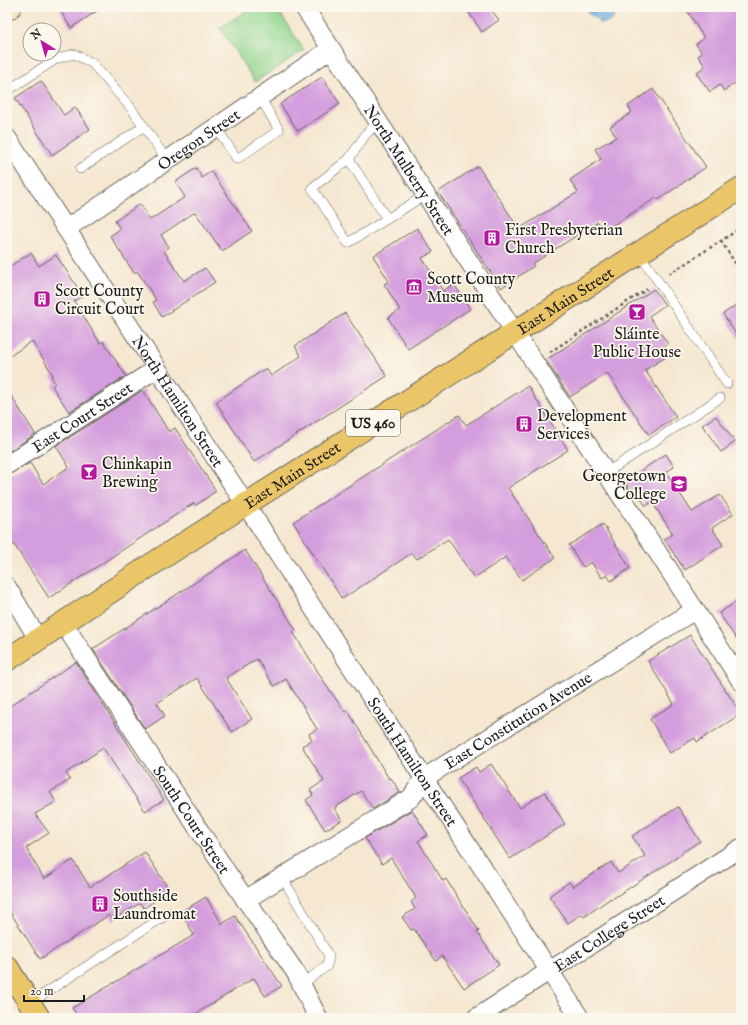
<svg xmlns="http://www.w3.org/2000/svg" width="748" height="1025" viewBox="0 0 748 1025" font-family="'IM FELL English',serif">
<rect width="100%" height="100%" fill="#fbf7ec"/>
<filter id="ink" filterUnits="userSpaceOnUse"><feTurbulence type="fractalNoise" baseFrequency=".025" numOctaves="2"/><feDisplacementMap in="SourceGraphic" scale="8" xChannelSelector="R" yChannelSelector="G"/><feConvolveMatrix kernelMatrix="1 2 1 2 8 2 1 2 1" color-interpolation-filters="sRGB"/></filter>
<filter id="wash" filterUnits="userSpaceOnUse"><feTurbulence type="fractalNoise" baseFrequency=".012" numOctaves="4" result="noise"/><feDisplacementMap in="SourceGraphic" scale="16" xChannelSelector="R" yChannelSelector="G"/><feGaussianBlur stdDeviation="0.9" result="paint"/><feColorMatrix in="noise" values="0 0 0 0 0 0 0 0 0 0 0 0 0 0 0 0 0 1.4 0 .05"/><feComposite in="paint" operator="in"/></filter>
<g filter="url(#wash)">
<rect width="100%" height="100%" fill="#f5e7d0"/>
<polygon fill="#8ed48d" stroke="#557854" points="252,7 276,7 304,50 255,82 220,28"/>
<polygon fill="#6bb0e1" stroke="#44667e" points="587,7 612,7 615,11 614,17 610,22 599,23 595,17 588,13"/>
<g id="blocks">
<g fill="#d49ddd">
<polygon points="58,7 103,7 71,28"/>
<polygon points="465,7 489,7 499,20 482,32"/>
<polygon points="685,7 741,7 741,79 724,91 720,85 710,92 696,73 705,66 698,56 702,53 696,44 704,38"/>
<polygon points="322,77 340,104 298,131 280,104"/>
<polygon points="41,81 64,115 75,107 90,129 52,155 15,98"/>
<polygon points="653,89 706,167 658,200 656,198 604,231 598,222 532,264 534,266 501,288 438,192 478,166 519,229 578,192 570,180 601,159 595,149 616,137 610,127 632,112 628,106"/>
<polygon points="196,168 202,178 211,171 252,231 222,251 195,212 161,235 169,247 164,251 184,281 205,268 215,282 162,317 153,302 156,300 137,271 134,273 110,236 120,229 115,221 140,204 150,220 185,197 175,182"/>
<polygon points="417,228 433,252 422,258 443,291 454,284 470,309 408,349 388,318 400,310 384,284 389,281 373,256"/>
<polygon points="31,253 39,266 56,255 83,296 74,301 100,343 103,341 126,376 69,412 52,386 55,383 51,376 53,375 32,341 7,358 7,268"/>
<polygon points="654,289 665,305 649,316 668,344 660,349 666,357 645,370 676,417 649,435 607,373 570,397 546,360"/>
<polygon points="741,302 741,342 723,314"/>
<polygon points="345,313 387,376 254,462 216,402 266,368 271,376 301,356 295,346"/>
<polygon points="528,386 568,450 508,488 555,558 522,580 506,557 474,578 448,539 417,559 412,553 342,599 293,522 459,415 466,425"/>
<polygon points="7,389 35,434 7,453"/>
<polygon points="143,390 169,432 175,428 216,491 196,505 194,503 49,598 7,534 7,475 30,463 43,484 69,467 56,446"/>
<polygon points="716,416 735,442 721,452 702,425"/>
<polygon points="666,454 674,467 666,472 692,512 720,495 733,514 712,528 723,545 685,570 664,539 673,534 652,502 646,506 636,492 633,494 624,482"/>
<polygon points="603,524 630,568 611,581 607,575 602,578 591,562 583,567 569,545"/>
<polygon points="245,550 296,630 293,632 328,688 345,712 348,711 389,779 391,778 400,792 373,809 361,791 334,808 342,820 325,830 306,800 313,795 310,790 324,781 302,746 312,740 309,734 317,729 286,679 274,686 257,659 226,678 252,719 232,732 197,678 157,703 165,716 145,729 93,649"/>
<polygon points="741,599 741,646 719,613"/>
<polygon points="690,635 741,714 697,742 695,738 670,753 650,719 674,704 648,661"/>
<polygon points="76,662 164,800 145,811 103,748 66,773 70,780 50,792 56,802 35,814 49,833 26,848 44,879 73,860 90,887 145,852 170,891 144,908 140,903 113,920 109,915 40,959 7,907 7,708"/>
<polygon points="491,764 520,808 545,792 565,824 510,859 458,778 476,767 479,772"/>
<polygon points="678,807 700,841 681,853 682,854 612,899 611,898 584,917 582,914 568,923 549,896 569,882 573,887 611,862 618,873 645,856 632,836"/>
<polygon points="412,810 428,835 418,841 443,881 446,879 479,931 477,932 499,965 464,988 442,956 436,961 414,929 411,930 402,917 415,909 411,902 416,898 391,858 382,864 365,838"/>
<polygon points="206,897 222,924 235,916 282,986 265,996 254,978 189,1018 79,1018 72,1008 194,935 181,912"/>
</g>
</g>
</g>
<g filter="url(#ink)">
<use href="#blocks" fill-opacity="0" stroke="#68635b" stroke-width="1"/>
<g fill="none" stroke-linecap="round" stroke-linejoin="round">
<g stroke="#68635b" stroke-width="10">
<g id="lane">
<polyline points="7,91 56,59 74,54 92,63 131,108 167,160"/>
<polyline points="378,122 366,134 349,159 312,188 348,243 387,219"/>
<polyline points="216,127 237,159 279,130 260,97"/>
<polyline points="349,159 387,219 425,195"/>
<polyline points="80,169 144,126"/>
<polyline points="7,191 7,196"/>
<polyline points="639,253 727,384"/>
<polyline points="606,473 720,398"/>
<polyline points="282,877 329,956 327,966 302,984"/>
<polyline points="30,1003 169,913"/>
</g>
</g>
<g stroke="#68635b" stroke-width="20">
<g id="street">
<path id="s1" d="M304 7 741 681"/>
<path id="s2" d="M7 138 580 1018"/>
<path id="s3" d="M66 229 331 49"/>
<path id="s4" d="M7 465 156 369"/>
<polyline points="7,587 38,639"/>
<path id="s5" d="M63 623 228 874 296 973 318 1018"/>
<path id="s6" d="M245 900 411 798 424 778 695 610"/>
<path id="s7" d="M476 1018 741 848"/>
</g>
</g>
<g stroke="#68635b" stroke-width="24">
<polyline id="secondary" points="7,9 10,7"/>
</g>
<g stroke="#68635b" stroke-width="24">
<g id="primary">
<path id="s8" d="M7 660 157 561 741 188"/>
<polyline points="7,967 39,1018"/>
</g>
</g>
<g stroke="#68635b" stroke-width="2.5" stroke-dasharray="3 3" stroke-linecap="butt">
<polyline points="721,241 741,272"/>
<polyline points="669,274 741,228"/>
<polyline points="550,352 647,289"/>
</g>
<use href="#lane" stroke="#fff" stroke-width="9"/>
<use href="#street" stroke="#fff" stroke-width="18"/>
<use href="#secondary" stroke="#f7e8c3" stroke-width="22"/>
<use href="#primary" stroke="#ebc669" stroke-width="22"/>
</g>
</g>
<defs>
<g id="building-square" transform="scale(0.9)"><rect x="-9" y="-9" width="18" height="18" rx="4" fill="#b5179e" stroke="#fbf7ec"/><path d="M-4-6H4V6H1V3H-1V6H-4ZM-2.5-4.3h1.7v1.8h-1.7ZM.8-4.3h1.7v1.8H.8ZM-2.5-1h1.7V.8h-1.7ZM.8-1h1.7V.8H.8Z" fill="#fff"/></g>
<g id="museum-square" transform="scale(0.9)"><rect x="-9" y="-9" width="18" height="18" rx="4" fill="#b5179e" stroke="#fbf7ec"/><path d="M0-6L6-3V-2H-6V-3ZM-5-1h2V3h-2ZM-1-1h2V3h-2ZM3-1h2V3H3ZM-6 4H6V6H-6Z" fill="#fff"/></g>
<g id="bar-square" transform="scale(0.9)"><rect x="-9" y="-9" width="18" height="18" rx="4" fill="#b5179e" stroke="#fbf7ec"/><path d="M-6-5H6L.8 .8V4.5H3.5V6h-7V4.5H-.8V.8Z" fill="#fff"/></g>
<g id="university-square" transform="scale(0.9)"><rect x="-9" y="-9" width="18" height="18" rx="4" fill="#b5179e" stroke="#fbf7ec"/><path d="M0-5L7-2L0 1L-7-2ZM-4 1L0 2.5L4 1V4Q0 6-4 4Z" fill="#fff"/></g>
</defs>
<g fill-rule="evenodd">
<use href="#building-square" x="492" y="238"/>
<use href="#museum-square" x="414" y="287"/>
<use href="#building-square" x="42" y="299"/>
<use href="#bar-square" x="637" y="312"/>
<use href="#building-square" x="524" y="424"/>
<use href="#bar-square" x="89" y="472"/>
<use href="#university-square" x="679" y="484"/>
<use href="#building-square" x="100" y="904"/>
</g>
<g text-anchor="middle" stroke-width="3.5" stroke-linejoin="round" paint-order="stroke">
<rect fill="#fbf7ec" stroke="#5f5e5a" stroke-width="1" x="346" y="410" width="54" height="26" rx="3"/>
<g font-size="15" font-weight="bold" fill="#1c1c1c">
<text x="373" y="428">US 460</text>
</g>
<g font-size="16" fill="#1c1c1c" stroke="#fbf7ec">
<text dy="6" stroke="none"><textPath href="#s3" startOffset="160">Oregon Street</textPath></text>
<text dy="6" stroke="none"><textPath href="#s1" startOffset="194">North Mulberry Street</textPath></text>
<text dy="6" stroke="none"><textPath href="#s8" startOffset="664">East Main Street</textPath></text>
<text dy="6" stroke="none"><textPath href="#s2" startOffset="314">North Hamilton Street</textPath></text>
<text dy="6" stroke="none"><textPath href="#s4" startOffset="89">East Court Street</textPath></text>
<text dy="6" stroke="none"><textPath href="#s8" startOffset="340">East Main Street</textPath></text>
<text dy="6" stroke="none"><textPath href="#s6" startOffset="329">East Constitution Avenue</textPath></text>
<text dy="6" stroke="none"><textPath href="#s2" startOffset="744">South Hamilton Street</textPath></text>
<text dy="6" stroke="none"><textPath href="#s5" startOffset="235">South Court Street</textPath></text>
<text dy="6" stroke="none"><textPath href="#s7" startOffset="158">East College Street</textPath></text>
</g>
<g font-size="16" fill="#1c1c1c" stroke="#fbf7ec" text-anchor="start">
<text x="505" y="235">First Presbyterian<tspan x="505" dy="18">Church</tspan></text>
<text x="427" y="284">Scott County<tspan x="427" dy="18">Museum</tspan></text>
<text x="55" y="296">Scott County<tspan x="55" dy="18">Circuit Court</tspan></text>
<text x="637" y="339" text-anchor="middle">Sláinte<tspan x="637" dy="18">Public House</tspan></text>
<text x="537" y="421">Development<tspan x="537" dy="18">Services</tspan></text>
<text x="102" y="469">Chinkapin<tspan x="102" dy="18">Brewing</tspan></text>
<text x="666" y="481" text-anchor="end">Georgetown<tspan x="666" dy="18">College</tspan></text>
<text x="113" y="901">Southside<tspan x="113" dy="18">Laundromat</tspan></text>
</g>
</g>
<rect width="748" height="1025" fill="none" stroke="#fbf7ec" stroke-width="24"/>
<g transform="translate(42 42) rotate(323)"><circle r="19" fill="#fbf7ec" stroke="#a29f99"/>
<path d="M0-3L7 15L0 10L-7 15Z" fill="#b5179e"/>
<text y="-6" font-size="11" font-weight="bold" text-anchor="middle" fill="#1c1c1c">N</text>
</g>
<path d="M24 995v6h60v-6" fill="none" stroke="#1c1c1c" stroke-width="2"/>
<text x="30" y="995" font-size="12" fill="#1c1c1c" stroke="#fbf7ec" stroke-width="3" paint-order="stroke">20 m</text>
</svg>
